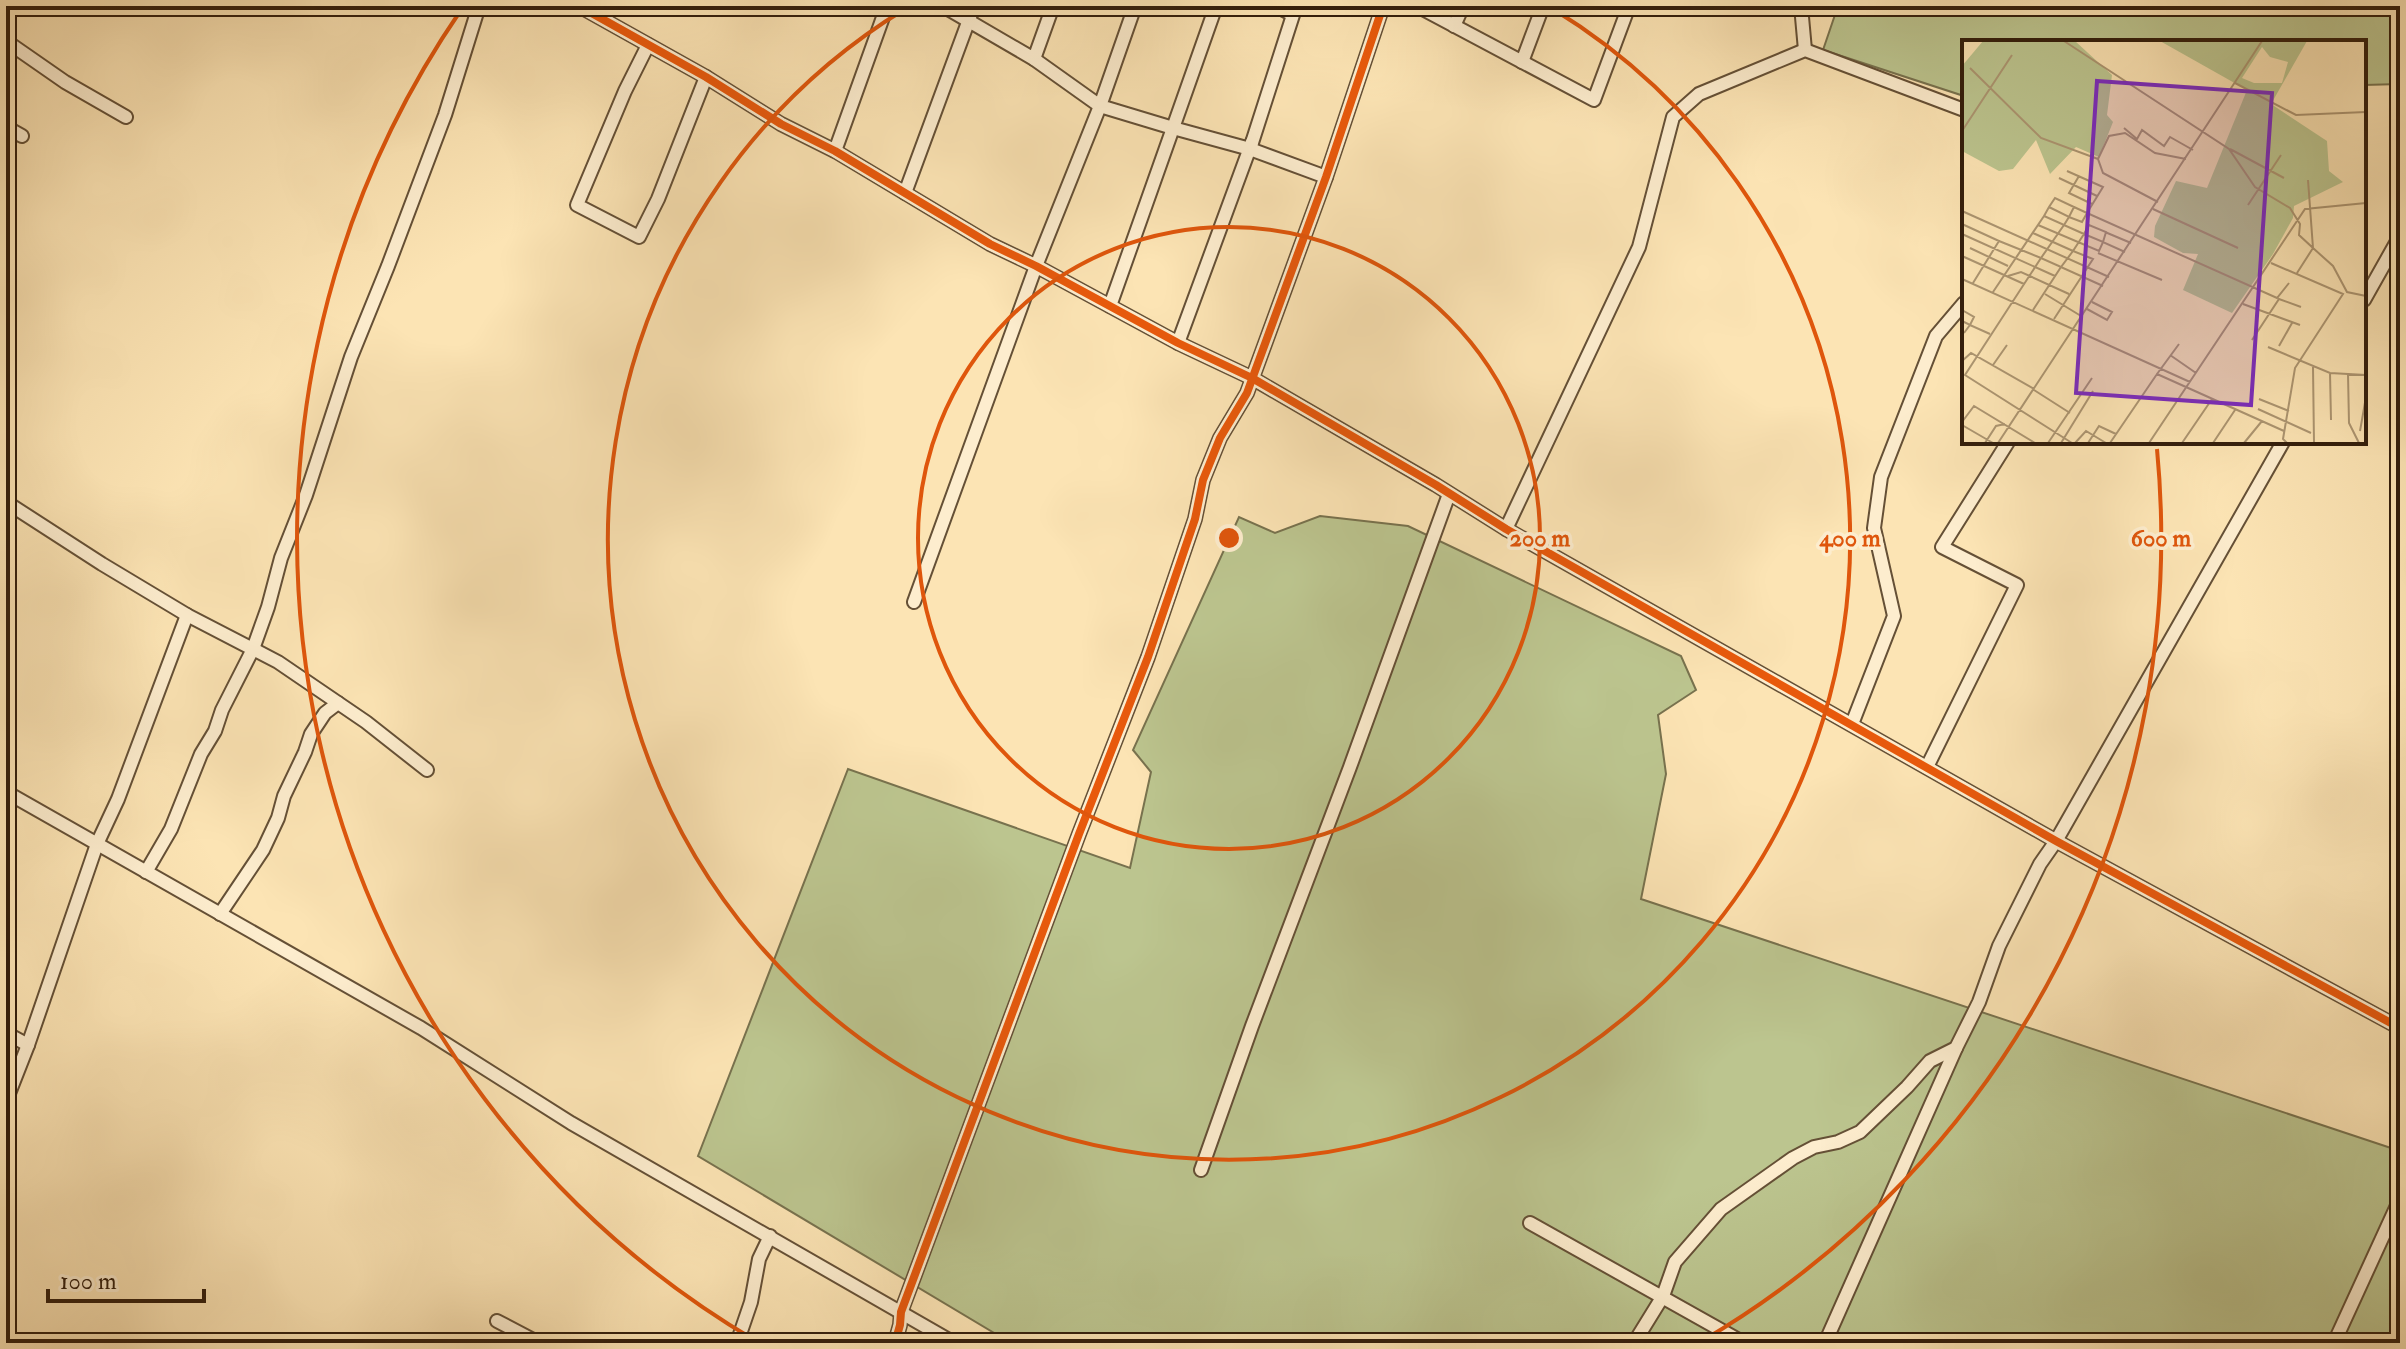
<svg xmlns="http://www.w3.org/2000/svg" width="2406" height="1349" viewBox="0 0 2406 1349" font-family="'IM FELL Double Pica',serif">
<rect width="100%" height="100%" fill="#fce4b4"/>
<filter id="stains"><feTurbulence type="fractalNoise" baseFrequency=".0025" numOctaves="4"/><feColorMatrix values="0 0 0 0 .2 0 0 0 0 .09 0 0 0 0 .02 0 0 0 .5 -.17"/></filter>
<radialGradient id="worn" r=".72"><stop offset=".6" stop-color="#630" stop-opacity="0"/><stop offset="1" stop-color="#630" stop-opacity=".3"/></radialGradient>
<g fill="#bcc58f" stroke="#78724e" stroke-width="2">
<polygon points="1838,6 2400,6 2400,84 2364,85 2364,42 1964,42 1964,96 1823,50"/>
<polygon points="1320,516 1408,526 1681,656 1696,690 1658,715 1666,774 1641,899 2400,1151 2400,1343 1011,1343 698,1156 848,769 1130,868 1151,772 1133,750 1239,517 1275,533"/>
</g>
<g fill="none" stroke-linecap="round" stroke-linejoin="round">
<g stroke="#655036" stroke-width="16">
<g id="minor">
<polyline points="579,6 706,77 781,124 835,151 990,244 1036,266 1178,343 1252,378 1436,485 1506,529 2056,841 2400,1028"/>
<polyline points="943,6 1034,59 1053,6"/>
<polyline points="1216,6 1173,128 1250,149 1293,15 1276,6"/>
<polyline points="1417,6 1594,100 1629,6"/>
<polyline points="1801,6 1805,50"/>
<polyline points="1454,26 1463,6"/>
<polyline points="6,41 65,82 126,117"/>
<polyline points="648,45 625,91 577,205 639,237 658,199 706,77"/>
<polyline points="1522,62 1543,6"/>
<polyline points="6,127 22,136"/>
<polyline points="1250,149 1326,177"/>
<polyline points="835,151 887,6"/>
<polyline points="905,193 974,6"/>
<polyline points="2364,300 2400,236"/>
<polyline points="1110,306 1173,128 1100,106 1135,6"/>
<polyline points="1178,343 1252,142"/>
<polyline points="6,502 102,564 187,615"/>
<polyline points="1506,529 1639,247 1673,117 1699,94 1805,50 1964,110"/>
<polyline points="914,602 1036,266 1100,106 1034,59"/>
<polyline points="1852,724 1894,616 1874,528 1881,477 1936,336 1964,303"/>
<polyline points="1927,767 2017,585 1942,547 2008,442"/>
<polyline points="6,792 421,1028 571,1123 954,1343"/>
<polyline points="146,872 171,829 201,754 215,731 222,710 253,649 268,607 281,558 306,495 351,357 388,266 445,115 479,6"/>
<polyline points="220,914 263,850 278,818 284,796 305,752 311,734 325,713 338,703"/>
<polyline points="6,1033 28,1045"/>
<polyline points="6,1101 28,1045 97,844 118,799 187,615 278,662 366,722 427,770"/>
<polyline points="1201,1170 1252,1026 1350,767 1449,494"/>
<polyline points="1530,1223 1744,1343"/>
<polyline points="497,1321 539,1343"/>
<polyline points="737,1343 751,1302 759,1259 770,1236"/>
<polyline points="895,1343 900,1325 901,1312 1079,834 1148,657 1195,519 1203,480 1220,438 1247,393 1326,177 1383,6"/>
<polyline points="1634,1343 1663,1296 1675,1262 1721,1209 1793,1158 1814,1147 1838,1142 1860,1132 1907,1087 1930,1061 1956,1048 1979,1002 1999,946 2040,864 2056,841 2283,442"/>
<polyline points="1825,1343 1956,1048"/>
<polyline points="2334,1343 2400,1199"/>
</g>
</g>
<use href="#minor" stroke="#fdedce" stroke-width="12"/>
<g stroke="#fdedce" stroke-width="13">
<g id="cycleway">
<polyline points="579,6 706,77 781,124 835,151 990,244 1036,266 1178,343 1252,378 1436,485 1506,529 2056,841 2400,1028"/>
<polyline points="895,1343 900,1325 901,1312 1079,834 1148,657 1195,519 1203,480 1220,438 1247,393 1326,177 1383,6"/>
</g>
</g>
<use href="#cycleway" stroke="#e8590c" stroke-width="8"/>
</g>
<g fill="none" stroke="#df560c" stroke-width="4">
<circle cx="1229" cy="538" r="311"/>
<path d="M1553 9A621 621 0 1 1 905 9"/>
<path d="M756 1341A932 932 0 0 1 461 10M2157 449A932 932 0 0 1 1702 1341"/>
</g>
<g transform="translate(1962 40)">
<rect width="404" height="404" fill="#fce4b4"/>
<path d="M21 1H113L150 35 145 75 151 82 137 117 114 107 88 134 74 100 51 129 37 131 0 111V26ZM198 1H345L309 64 365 101 367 131 381 142 332 166 331 178 311 214 270 273 221 250 236 214 221 213 192 197 193 186 214 141 245 148 285 50ZM300 7 308 17 326 22 320 43H292L280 38Z" fill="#bcc58f" fill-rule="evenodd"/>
<path fill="none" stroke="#ac9571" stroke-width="2" d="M102 1 267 109 293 147 328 168 338 184 337 195 351 208 335 233M8 28 79 98 136 119M273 43 334 75 404 72M162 88 175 99 180 90 202 106 208 97 231 110M0 91 50 15M268 109 322 138M105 131 141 147 125 173 315 258 327 243M117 136 107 153 130 164M97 138 135 156M346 140 351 208 371 226 385 252 404 256M196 162 141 133 136 119 147 96 163 93 193 113 224 119M286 165 319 115M87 167 107 177 112 167 93 158 87 167 82 176 102 185 107 177 120 182 125 173 112 167M191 169 276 208M0 171 147 237M0 184 37 201 11 243M76 185 137 211 141 202 163 212M143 192 169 203M71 193 111 211 99 227 79 218 3 335 110 403M0 194 93 236M37 201 79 218 102 185 122 194 141 202 144 192 127 185 122 194 111 211 131 219 92 279M8 208 46 226M136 213 200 240M0 216 62 244M309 223 381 254 333 328 321 399 325 403M46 236 59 232 107 254M0 239 228 342M31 252 82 176M83 254 119 276M281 264 338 285M125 269 145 280 150 272 130 262M0 270 12 277 8 285 0 281M71 270 99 227 141 246M2 293 8 285 28 294M290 300 317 259 339 267M217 304 195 334 322 391M317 306 330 283M306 307 368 333 404 335M208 315 234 333M0 321 9 313 72 349M31 325 45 305M351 327 352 403M368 333 369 380M386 334 387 383 397 403M72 350 108 373M297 359 327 371M296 369 349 393M0 382 12 366 73 403M0 385 31 403M398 391 404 357M23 403 34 386 43 384M36 403 300 1M86 403 130 338M99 403 131 351M113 403 124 391 144 403M126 403 137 386 154 394M148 403 195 334M187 403 343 169 404 163M220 403 250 359M251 403 273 370M282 403 300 381"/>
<path fill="#7b2cbf" fill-opacity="0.15" stroke="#7b2cbf" stroke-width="4" d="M135 41 310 53 289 365 114 353Z"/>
<rect width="404" height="404" fill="none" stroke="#331e0c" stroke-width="4"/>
</g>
<circle cx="1229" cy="538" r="12" fill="#df560c" stroke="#fdedce" stroke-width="4"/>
<g font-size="24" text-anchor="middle" font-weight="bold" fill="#df560c" stroke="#fdedce" stroke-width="7" stroke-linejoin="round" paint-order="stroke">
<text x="1540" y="546">200 m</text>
<text x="1850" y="546">400 m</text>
<text x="2161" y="546">600 m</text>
</g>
<rect width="2406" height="1349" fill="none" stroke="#fce4b4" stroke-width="32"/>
<rect x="8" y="8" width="2390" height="1333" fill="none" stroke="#331e0c" stroke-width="4"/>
<rect x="16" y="16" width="2374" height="1317" fill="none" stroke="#331e0c" stroke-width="2"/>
<path d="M48 1289v12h156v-12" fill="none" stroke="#331e0c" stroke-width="4"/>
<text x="60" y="1289" font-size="24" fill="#331e0c" stroke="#fdedce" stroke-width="6" paint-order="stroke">100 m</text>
<rect width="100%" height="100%" filter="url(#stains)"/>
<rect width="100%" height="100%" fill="url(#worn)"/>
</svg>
